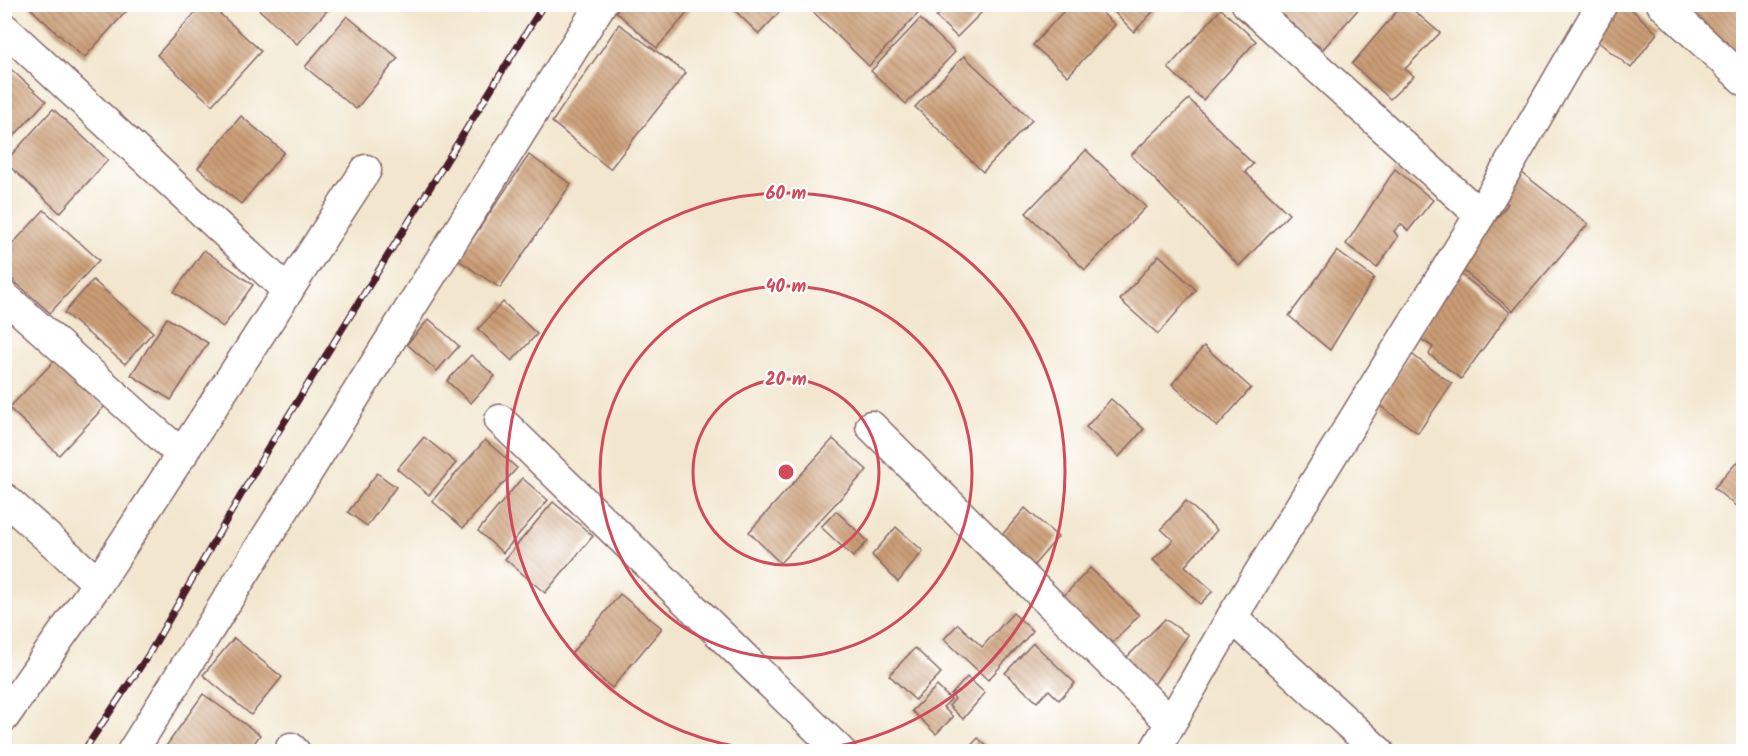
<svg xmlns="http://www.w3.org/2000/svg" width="1748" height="756" viewBox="0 0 1748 756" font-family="Kalam,sans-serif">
<defs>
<pattern id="building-back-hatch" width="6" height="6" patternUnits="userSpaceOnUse" patternTransform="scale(1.5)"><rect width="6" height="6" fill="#cb9e76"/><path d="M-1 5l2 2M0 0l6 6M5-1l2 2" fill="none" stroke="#a78061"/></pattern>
</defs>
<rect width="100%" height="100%" fill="#fff"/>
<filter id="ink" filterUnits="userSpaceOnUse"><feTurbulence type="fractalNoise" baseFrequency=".0167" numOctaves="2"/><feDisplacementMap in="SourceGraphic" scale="12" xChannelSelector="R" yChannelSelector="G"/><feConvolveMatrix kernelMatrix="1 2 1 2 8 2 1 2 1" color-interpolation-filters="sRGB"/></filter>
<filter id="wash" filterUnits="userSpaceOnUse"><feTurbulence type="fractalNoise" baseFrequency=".008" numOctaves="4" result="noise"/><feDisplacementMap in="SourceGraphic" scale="24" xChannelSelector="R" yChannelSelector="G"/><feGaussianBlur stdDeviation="1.35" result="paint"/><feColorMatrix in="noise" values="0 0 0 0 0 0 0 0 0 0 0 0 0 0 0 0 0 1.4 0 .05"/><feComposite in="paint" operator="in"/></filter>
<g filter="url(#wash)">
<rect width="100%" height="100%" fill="#f2e6ce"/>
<g id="blocks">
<g fill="url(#building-back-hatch)">
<polygon points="32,4 133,4 84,58 30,8"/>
<polygon points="203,4 209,4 261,51 212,105 157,55"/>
<polygon points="622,4 695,4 657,48 616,12"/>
<polygon points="728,4 787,4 759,34"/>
<polygon points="805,4 927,4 869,66"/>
<polygon points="949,4 990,4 957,37 936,17"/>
<polygon points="1070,4 1093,4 1115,25 1068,76 1033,45"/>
<polygon points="1106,4 1160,4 1134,32"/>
<polygon points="1281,4 1363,4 1323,49 1302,35 1275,12"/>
<polygon points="1403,4 1406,4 1440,33 1405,69 1414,76 1390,99 1352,64"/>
<polygon points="1618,4 1626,4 1657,33 1631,68 1592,37"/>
<polygon points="1698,4 1744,4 1744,56 1736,64 1687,15"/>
<polygon points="254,5 332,5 297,44"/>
<polygon points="1221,9 1256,41 1203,100 1168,68"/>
<polygon points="347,16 398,58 356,109 305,67"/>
<polygon points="920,19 955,52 906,104 871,71"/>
<polygon points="619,24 686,73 610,169 552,122"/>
<polygon points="964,56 1032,120 983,172 915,107"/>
<polygon points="4,63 46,101 4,147"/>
<polygon points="1189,99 1253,164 1245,172 1289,214 1239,266 1131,155"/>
<polygon points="53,109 108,160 60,213 5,162"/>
<polygon points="241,116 284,152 241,204 198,168"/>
<polygon points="1086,150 1146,207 1085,270 1026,213"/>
<polygon points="529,155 571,184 500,288 458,260"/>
<polygon points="1395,169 1433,200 1408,231 1401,224 1394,231 1398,237 1377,268 1346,244"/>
<polygon points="1517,169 1588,224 1513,311 1460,268 1508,204 1497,195"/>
<polygon points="44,210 99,260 50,313 4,272 4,253"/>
<polygon points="204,250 253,285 223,327 174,292"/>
<polygon points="1337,251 1374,278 1330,350 1289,316"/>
<polygon points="1159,255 1196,290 1158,334 1120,300"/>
<polygon points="1459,273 1510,312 1461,379 1429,354 1433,347 1416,336"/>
<polygon points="93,280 153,332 125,364 64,313"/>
<polygon points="503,302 537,334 512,361 478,329"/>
<polygon points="167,318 208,343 171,400 131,375"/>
<polygon points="429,319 459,346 437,371 407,344"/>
<polygon points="1204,346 1251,388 1217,427 1172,384"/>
<polygon points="1410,353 1452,384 1418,433 1379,405"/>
<polygon points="471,355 495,376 471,403 447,381"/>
<polygon points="56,359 105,406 59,455 9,408"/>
<polygon points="1111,399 1144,429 1119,457 1086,427"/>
<polygon points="424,437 456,463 429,495 397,469"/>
<polygon points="833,439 867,470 780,563 749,532"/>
<polygon points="485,440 517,468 463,528 432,501"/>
<polygon points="1744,454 1744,513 1714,488"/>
<polygon points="377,473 396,487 367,526 348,512"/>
<polygon points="522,478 548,500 503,553 478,531"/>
<polygon points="1186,501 1217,530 1185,566 1213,591 1200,604 1153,560 1173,540 1161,529"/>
<polygon points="553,502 593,536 545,593 505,559"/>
<polygon points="1025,508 1058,537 1029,571 996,542"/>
<polygon points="836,511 868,541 853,557 821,527"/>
<polygon points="896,527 923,551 898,582 872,555"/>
<polygon points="1090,568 1139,615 1107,649 1058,602"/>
<polygon points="620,594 662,628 612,688 571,654"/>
<polygon points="1013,613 1033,631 988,680 944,639 958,624 982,647"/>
<polygon points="1165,619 1188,635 1153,686 1123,661"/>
<polygon points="234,638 282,677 251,715 203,675"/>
<polygon points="1033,643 1075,683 1059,700 1049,690 1037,702 1005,673"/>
<polygon points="915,648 941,673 915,700 889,675"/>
<polygon points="967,677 985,693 963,719 949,706 955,699 951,695"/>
<polygon points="937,686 951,700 943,707 953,717 936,734 912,711"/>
<polygon points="203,694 260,735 248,752 162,752"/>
<polygon points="978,738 993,752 965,752"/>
</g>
</g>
</g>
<g filter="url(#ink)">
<use href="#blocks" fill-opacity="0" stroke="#856564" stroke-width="1.5"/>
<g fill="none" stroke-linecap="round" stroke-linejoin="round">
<g stroke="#856564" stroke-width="33">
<g id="minor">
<polyline points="1247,4 1480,215"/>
<polyline points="1662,4 1744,80"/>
<polyline points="5,29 288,291"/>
<polyline points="4,296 182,455"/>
<polyline points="500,420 841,752"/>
<polyline points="871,426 1170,722"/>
<polyline points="4,498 98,583"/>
<polyline points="1232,617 1379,752"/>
<polyline points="4,717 98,583 366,170"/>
<polyline points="291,748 295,752"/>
<polyline points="132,752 601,4"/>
<polyline points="1154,752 1232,617 1480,215 1602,4"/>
</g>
</g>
<use href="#minor" stroke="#fff" stroke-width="30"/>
<g stroke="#4a1f2b" stroke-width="7">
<polyline id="rail" points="83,752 149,654 267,450 544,4"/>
</g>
<use href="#rail" stroke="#fff" stroke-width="4.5" stroke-dasharray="14" stroke-linecap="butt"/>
</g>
</g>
<g fill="none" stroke="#d1495b" stroke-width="3">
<circle cx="786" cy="472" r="93"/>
<circle cx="786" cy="472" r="186"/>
<circle cx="786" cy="472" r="279"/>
</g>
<circle cx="786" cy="472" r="9" fill="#d1495b" stroke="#fff" stroke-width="3"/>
<g font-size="18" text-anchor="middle" font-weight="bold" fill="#d1495b" stroke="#fff" stroke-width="4.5" stroke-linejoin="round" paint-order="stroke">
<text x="786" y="199">60 m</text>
<text x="786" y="292">40 m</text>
<text x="786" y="385">20 m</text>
</g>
<rect width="1748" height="756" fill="none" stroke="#fff" stroke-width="24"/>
</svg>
